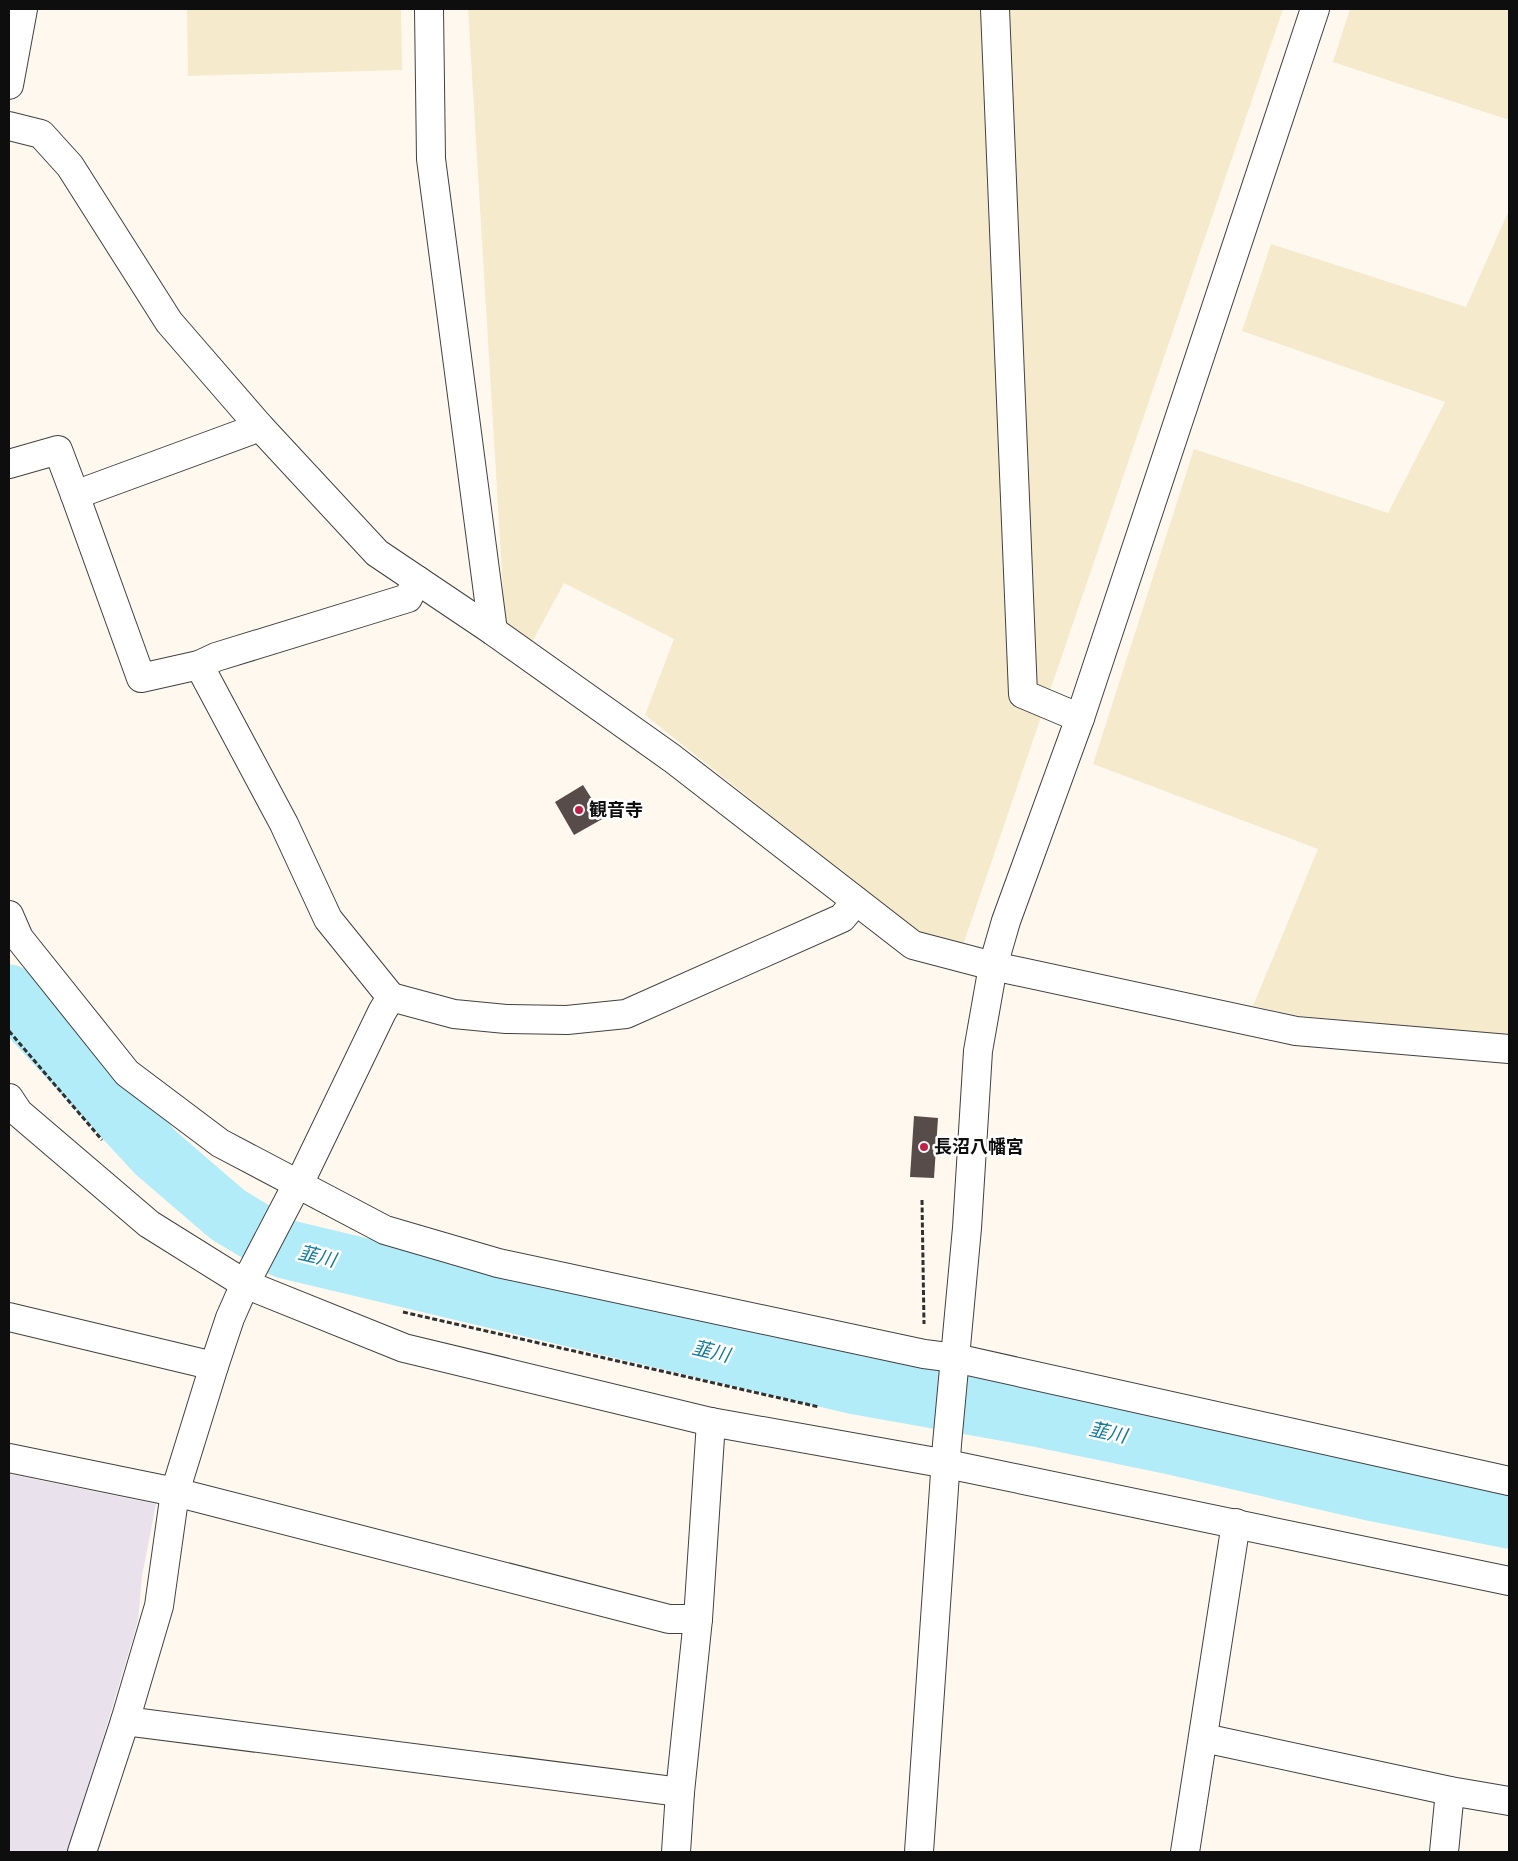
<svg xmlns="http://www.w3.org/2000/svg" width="1518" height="1861" viewBox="0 0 1518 1861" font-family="'Roboto Serif','Noto Sans JP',serif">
<rect width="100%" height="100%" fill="#fff8ee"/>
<polygon fill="#e9e2ed" points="9,1474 156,1504 142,1576 138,1621 69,1852 9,1852"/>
<g fill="#f6eacd">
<polygon points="187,9 401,9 402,70 188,76"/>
<polygon points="468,9 1283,9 963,945 921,935 645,715 674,639 564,583 531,644 505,623"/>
<polygon points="1350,9 1509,9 1509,120 1333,62"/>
<polygon points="1509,210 1509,1036 1300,1016 1253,1006 1318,849 1093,764 1194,449 1388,513 1445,402 1242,331 1271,244 1466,307"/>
</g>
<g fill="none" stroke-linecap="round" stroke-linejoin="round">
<polyline stroke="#b1ecf8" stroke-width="59" points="9,994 156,1153 228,1215 285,1249 856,1385 1041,1418 1167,1444 1370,1491 1509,1519"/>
</g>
<g fill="#574c4a">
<polygon points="583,785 604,818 574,835 555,802"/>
<polygon points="914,1116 938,1118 934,1178 910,1177"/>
</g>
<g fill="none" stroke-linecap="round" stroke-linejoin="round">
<g stroke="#414141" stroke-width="30">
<g id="minor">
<polyline points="429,9 431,159 493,631"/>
<polyline points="995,9 1023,694 1080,718"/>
<polyline points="9,85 23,9"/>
<polyline points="9,126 41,134 70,166 169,322 260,427 377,553 493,631 673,759 913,945 993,966 1296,1031 1509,1049"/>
<polyline points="9,464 58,450 75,495"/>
<polyline points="199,665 141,678 75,495 260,427"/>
<polyline points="9,915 19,938 127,1073 220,1143 385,1230 498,1263 924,1354 955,1358 1509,1481"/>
<polyline points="391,997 454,1014 506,1019 567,1020 626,1014 842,918 856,901"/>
<polyline points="9,1098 19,1113 149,1224 245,1284 404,1348 711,1422 947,1464 1509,1581"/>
<polyline points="9,1317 214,1366"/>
<polyline points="9,1458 175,1492 669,1619 698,1619"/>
<polyline points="125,1721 680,1792"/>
<polyline points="1204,1738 1450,1791 1509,1801"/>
<polyline points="82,1852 125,1721 159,1606 175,1492 214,1366 230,1318 245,1284 291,1196 299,1184 382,1012 391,997 328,919 284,824 199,665 216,657 408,598 417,580"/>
<polyline points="676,1852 680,1792 698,1619 711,1422"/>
<polyline points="919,1852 947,1444 967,1228 978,1051 993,966 1006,921 1080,718 1315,9"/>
<polyline points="1185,1852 1236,1523"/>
<polyline points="1444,1852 1450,1791"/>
</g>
</g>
<g stroke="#303030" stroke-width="3" stroke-dasharray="5 2.5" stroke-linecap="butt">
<polyline points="9,1031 102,1140"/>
<polyline points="922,1200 924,1324"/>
<polyline points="403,1312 819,1407"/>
</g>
<use href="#minor" stroke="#fff" stroke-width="28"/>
</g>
<g fill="#c32049" stroke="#fff" stroke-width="2">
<circle cx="579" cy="810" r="5"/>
<circle cx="924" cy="1147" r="5"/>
</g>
<g text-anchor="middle" stroke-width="5" stroke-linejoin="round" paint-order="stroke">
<g font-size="18" font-weight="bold" fill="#0e0e0e" stroke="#fff" text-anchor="start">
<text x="589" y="816">観音寺</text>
<text x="934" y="1153">長沼八幡宮</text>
</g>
<g font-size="19" font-style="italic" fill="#127c9d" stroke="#fff">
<text transform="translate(317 1256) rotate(13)" y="7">韮川</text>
<text transform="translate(711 1351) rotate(13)" y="7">韮川</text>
<text transform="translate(1108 1432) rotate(12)" y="7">韮川</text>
</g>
</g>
<rect width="1518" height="1861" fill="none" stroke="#0e0e0e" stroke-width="20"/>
</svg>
